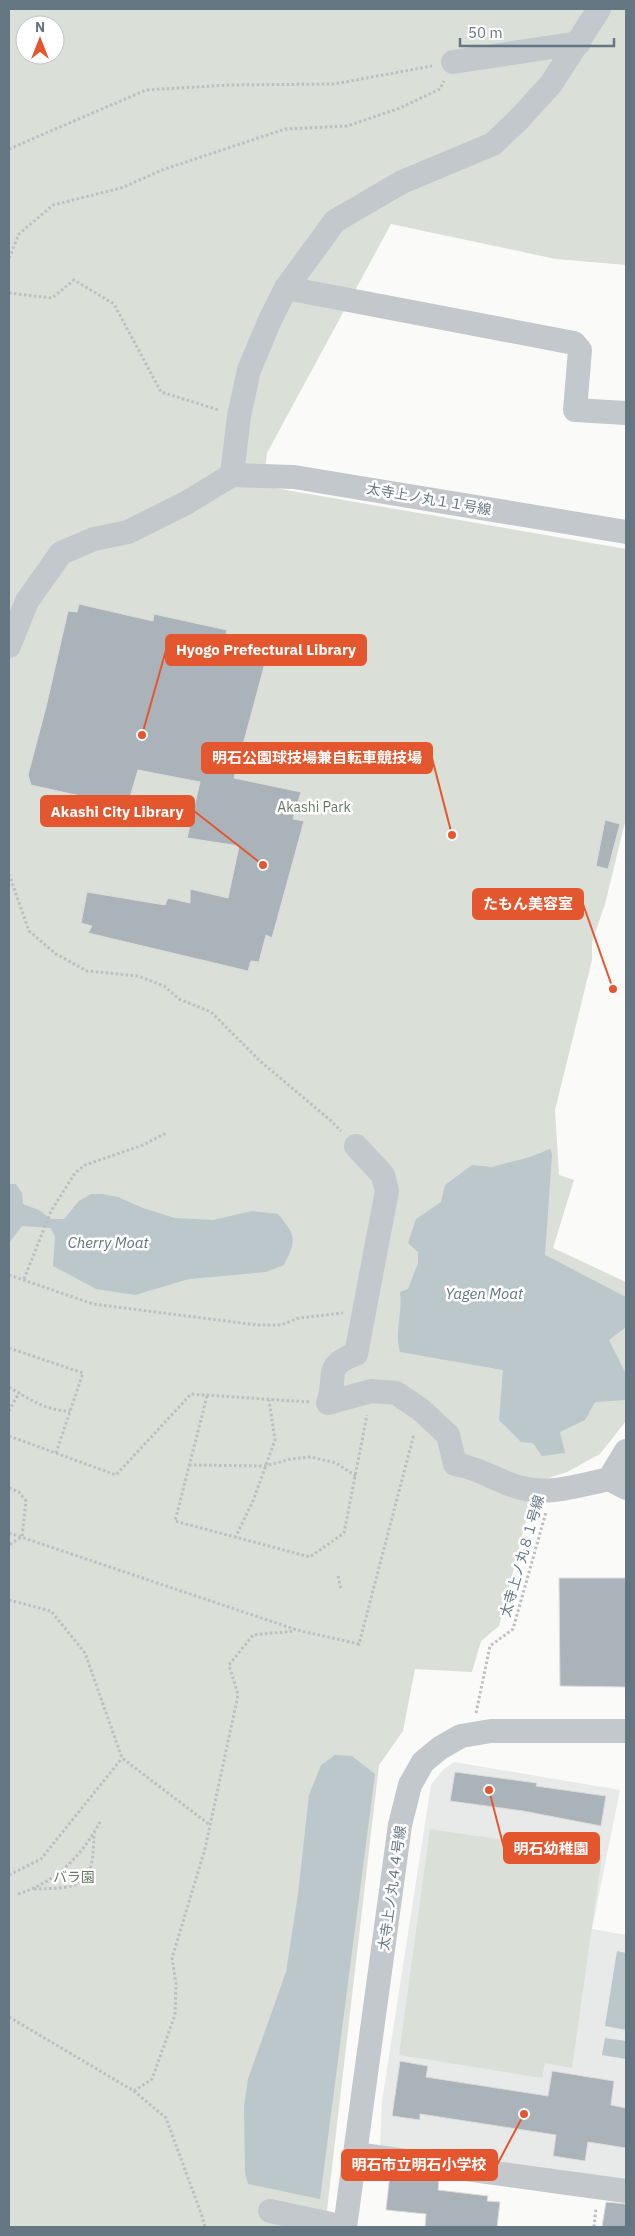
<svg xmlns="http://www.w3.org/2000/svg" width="635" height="2236" viewBox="0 0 635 2236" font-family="'IBM Plex Sans','Noto Sans JP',sans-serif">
<rect width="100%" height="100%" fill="#fafaf8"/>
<polygon fill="#e8e9e9" points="454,1762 620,1790 592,1929 626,1935 626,2181 380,2148 382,2101 431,1785 443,1770"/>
<g fill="#dadfd7" fill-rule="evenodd">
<path d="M9 9H626V265L556 259 391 224 267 453 263 486 626 549V818L605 904 592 942V960L555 1110 559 1175 574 1180 553 1248 626 1282V1421L600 1454 567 1472 536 1482 499 1626 481 1641 472 1672 415 1669 403 1731 379 1765 325 2227H9ZM25 25H55V55H25Z"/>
<polygon points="430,1829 602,1855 572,2068 545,2063 542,2078 399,2055"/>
</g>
<g fill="#bbc7cb">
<path d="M550 1149 552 1154 545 1255 626 1297V1327L609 1340 626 1374V1400L595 1402 585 1420 560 1432 565 1453 542 1456 533 1443 521 1442 499 1420 503 1370 400 1352C394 1331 403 1314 400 1292L408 1289 418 1263V1252L408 1243 416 1219 441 1202 445 1185 472 1165 492 1167 530 1157Z"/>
<path d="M9 1184H16L22 1193 23 1204 39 1210 51 1219H64L79 1201 91 1194H102L118 1197 143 1208 175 1218 213 1220 252 1211 278 1214C296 1236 297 1239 284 1265L266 1272 189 1279 135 1295 96 1289 53 1266 55 1237 51 1228 22 1226 9 1243Z"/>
<polygon points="335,1755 352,1756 375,1774 320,2199 248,2184 245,2173 244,2106 248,2079 286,1972 298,1894 309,1795 321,1765"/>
<polygon points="617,1951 626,1953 626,2030 605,2026"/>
<polygon points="605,2038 626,2041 626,2059 602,2055"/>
</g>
<g fill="#aab3b9" stroke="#dcdcda">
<polygon points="79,604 153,621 154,614 227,630 226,636 262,643 260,651 268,652 234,778 301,792 293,819 304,821 272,938 266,935 259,962 251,961 248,971 88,933 92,926 81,923 87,892 165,905 168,898 190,903 190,889 228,898 239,846 187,838 200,782 138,770 125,814 98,811 98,800 31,785 28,775 46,707 68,611 77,612"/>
<polygon points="605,820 620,824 608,869 596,866"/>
<polygon points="559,1578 626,1578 626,1687 560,1686"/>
<polygon points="455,1772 537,1783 536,1786 606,1796 601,1826 523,1811 450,1801"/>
<polygon points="400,2061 428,2066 426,2077 548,2096 552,2071 614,2081 611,2105 626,2108 626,2148 588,2142 585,2161 553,2156 556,2135 420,2114 420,2120 392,2116"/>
<polygon points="390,2173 439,2179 438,2190 488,2196 487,2201 500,2202 497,2227 425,2227 426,2214 386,2210"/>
<polygon points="606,2202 626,2204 626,2227 602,2227"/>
</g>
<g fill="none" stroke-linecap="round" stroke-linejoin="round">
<g stroke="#bbbfc2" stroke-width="3" stroke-dasharray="2.5 2.5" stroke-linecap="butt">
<polyline points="9,10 9,9"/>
<polyline points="9,149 146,90 228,85 334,84 432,66"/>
<polyline points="9,258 19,234 53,205 121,188 162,170 285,129 347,126 400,108 440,89 444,81"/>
<polyline points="9,293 52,298 74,280 114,304 161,392 219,410"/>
<polyline points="9,874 29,931 56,954 87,971 138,976 164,986 179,999 211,1012 260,1061 330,1120 341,1131"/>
<polyline points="9,1275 93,1304 257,1325 281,1325 299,1318 343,1313"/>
<polyline points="24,1279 51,1211 75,1173 85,1165 143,1145 166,1133"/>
<polyline points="9,1348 83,1373 56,1453"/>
<path d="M9 1387C29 1399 46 1411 70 1411"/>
<polyline points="207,1396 175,1521 310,1557 344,1533 367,1415"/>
<polyline points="9,1411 19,1393"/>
<polyline points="9,1436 116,1475 191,1394 309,1402"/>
<polyline points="189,1465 265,1466 291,1459 311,1457 336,1463 356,1476"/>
<polyline points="9,1488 19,1492 26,1501 22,1537 9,1545"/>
<polyline points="9,1533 297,1630 359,1644 414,1434"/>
<polyline points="235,1538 253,1501 275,1440 269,1400"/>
<polyline points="338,1576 341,1589"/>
<polyline points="9,1600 51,1611 85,1653 122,1758 210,1825"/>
<polyline points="476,1713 490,1646 513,1629 546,1512"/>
<polyline points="9,1875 41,1859 122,1758"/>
<path d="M34 1889C84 1888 93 1887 94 1833"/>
<path d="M18 1894C56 1882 81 1857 100 1822"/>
<polyline points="9,2017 134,2091 166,2118 202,2216 205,2227"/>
<polyline points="134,2091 152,2079 175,2015 176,1984 172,1958 205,1849 238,1695 229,1665 253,1635 294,1631"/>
<polyline points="594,2227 596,2208"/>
</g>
<g stroke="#c3c8cc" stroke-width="24">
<polyline points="453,62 579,43"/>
<polyline points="286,288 574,343 580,350 575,410 626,413"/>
<polyline points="232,475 239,416 249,370 270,320 286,288 335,221 402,182 493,144 520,118 551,84 599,9"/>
<polyline points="232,475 294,477 626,532"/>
<polyline points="9,646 27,601 61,553 94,539 128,532 186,503 232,475"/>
<path d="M356 1146 383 1175 387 1191 356 1354C322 1366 338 1375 328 1403L371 1391 396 1393 420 1409 448 1435 455 1464C475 1467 491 1477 509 1484 543 1498 576 1486 609 1479L626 1451"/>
<polyline points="609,1479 626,1488"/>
<polyline points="355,2154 626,2191"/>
<polyline points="270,2211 345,2227"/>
<polyline points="345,2227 400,1825 410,1785 423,1762 440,1748 461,1736 491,1731 626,1731"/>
</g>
</g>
<g text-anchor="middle" stroke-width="5" stroke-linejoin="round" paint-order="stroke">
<g font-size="14" fill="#657683" stroke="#fff">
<text transform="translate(429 499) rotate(10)" y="5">太寺上ノ丸１１号線</text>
<text transform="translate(522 1556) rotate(-74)" y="5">太寺上ノ丸８１号線</text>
<text transform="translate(392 1888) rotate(-82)" y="5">太寺上ノ丸４４号線</text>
</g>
<g font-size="14" fill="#687a64" stroke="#fff">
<text x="314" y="812">Akashi Park</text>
<text x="74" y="1882">バラ園</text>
</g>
<g font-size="15" font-style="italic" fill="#60757c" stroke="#fff">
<text x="108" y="1248">Cherry Moat</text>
<text x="484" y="1299">Yagen Moat</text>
</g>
</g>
<path fill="none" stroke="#e4572e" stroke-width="2" d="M142 735L166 650M452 835L432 758M263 865L194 811M613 989L583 904M489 1790L504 1848M524 2114L497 2165"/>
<g fill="#e4572e" stroke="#fff" stroke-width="2">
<circle cx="142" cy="735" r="5"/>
<circle cx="452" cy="835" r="5"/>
<circle cx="263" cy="865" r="5"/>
<circle cx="613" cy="989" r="5"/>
<circle cx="489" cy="1790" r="5"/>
<circle cx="524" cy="2114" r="5"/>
</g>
<g fill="#e4572e" stroke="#e4572e" stroke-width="2">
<rect x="166" y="635" width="200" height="30" rx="5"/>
<rect x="202" y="743" width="230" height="30" rx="5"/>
<rect x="41" y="796" width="153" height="30" rx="5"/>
<rect x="473" y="889" width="110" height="30" rx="5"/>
<rect x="504" y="1833" width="95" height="30" rx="5"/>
<rect x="342" y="2150" width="155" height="30" rx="5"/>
</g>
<g font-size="15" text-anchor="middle" font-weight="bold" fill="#fff">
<text x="266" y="655">Hyogo Prefectural Library</text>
<text x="317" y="763">明石公園球技場兼自転車競技場</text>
<text x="117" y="817">Akashi City Library</text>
<text x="528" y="909">たもん美容室</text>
<text x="551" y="1854">明石幼稚園</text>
<text x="419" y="2170">明石市立明石小学校</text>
</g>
<rect width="635" height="2236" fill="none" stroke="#657683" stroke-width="20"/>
<g transform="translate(40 40)"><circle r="24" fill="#ffffff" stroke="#c1c8cd"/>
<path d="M0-4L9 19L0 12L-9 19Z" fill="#e4572e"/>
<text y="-8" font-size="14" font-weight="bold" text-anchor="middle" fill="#657683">N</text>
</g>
<path d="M460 38v8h154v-8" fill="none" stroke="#657683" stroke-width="2.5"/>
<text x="468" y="38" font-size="15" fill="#657683" stroke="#ffffff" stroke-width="4" paint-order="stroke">50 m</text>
</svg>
